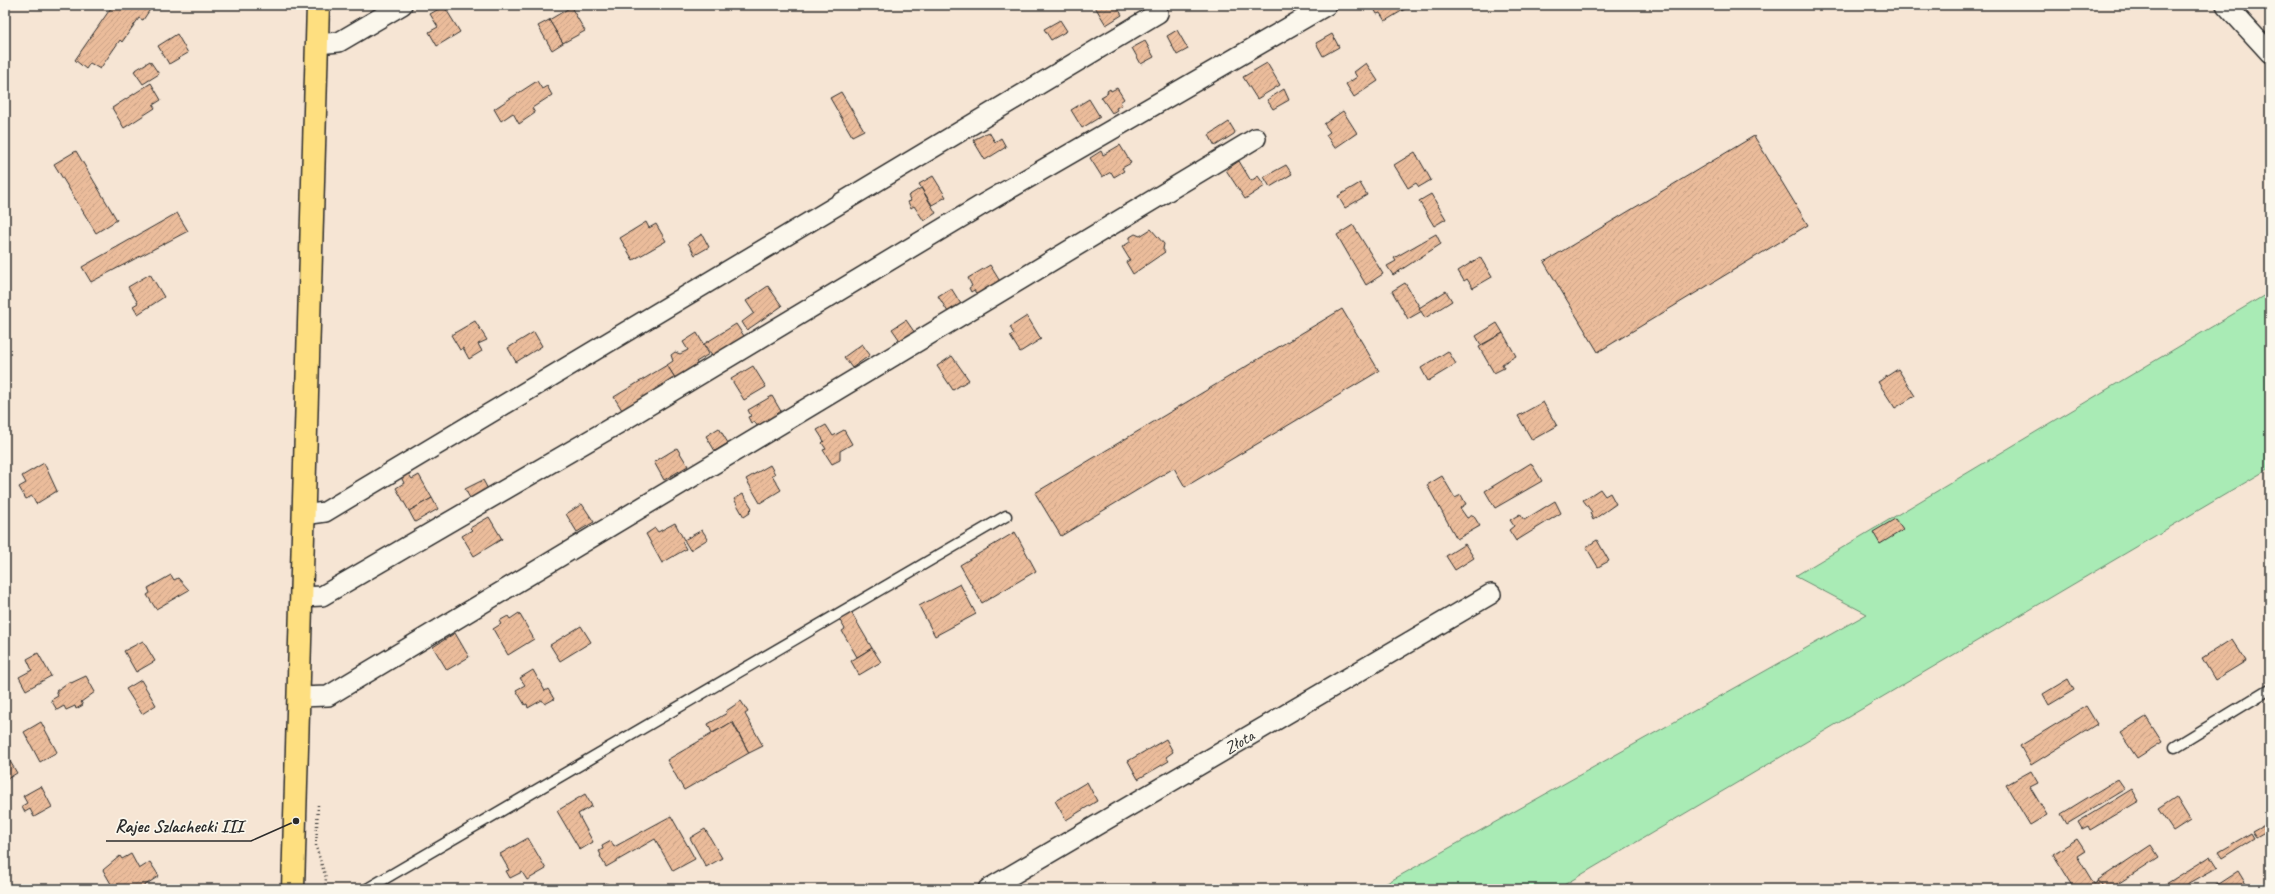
<svg xmlns="http://www.w3.org/2000/svg" width="2275" height="894" viewBox="0 0 2275 894" font-family="Caveat,sans-serif">
<defs>
<pattern id="building-hatch" width="6" height="6" patternUnits="userSpaceOnUse"><rect width="6" height="6" fill="#ebbc9b"/><path d="M-1 1l2-2M0 6l6-6M5 7l2-2" fill="none" stroke="#caa286"/></pattern>
</defs>
<rect width="100%" height="100%" fill="#f6e5d4"/>
<filter id="ink" filterUnits="userSpaceOnUse"><feTurbulence type="fractalNoise" baseFrequency=".025" numOctaves="2"/><feDisplacementMap in="SourceGraphic" scale="8" xChannelSelector="R" yChannelSelector="G"/><feConvolveMatrix kernelMatrix="1 2 1 2 8 2 1 2 1" color-interpolation-filters="sRGB"/></filter>
<g filter="url(#ink)">
<polygon fill="#a9ebb5" stroke="#6a8b70" points="2270,292 2270,468 1557,889 1376,889 1867,614 1795,576"/>
<g fill="url(#building-hatch)" stroke="#2b2b2b">
<polygon points="113,5 153,5 143,20 139,18 122,42 120,40 100,69 90,63 86,69 75,60"/>
<polygon points="1094,5 1116,5 1122,15 1106,25"/>
<polygon points="1376,5 1403,5 1405,9 1385,21 1380,13 1377,14 1373,7"/>
<polygon points="444,6 460,32 437,46 429,32 438,27 430,14"/>
<polygon points="571,7 585,31 563,43 549,20"/>
<polygon points="549,20 563,43 552,50 538,26"/>
<polygon points="1060,20 1067,31 1051,40 1044,29"/>
<polygon points="1177,30 1188,49 1177,55 1167,36"/>
<polygon points="177,34 188,53 169,64 158,46"/>
<polygon points="1332,34 1339,47 1323,56 1316,43"/>
<polygon points="1145,41 1154,57 1141,64 1132,48"/>
<polygon points="150,61 159,74 143,84 134,71"/>
<polygon points="1267,63 1280,85 1257,99 1243,77"/>
<polygon points="1366,63 1378,81 1354,97 1346,84 1357,77 1354,72"/>
<polygon points="537,81 542,89 547,86 552,95 532,108 535,113 519,124 513,113 501,121 494,109"/>
<polygon points="151,83 161,100 153,105 155,108 124,128 112,108"/>
<polygon points="1117,88 1124,99 1120,102 1122,105 1116,108 1117,110 1112,113 1101,97 1108,93 1107,91 1110,89 1111,91"/>
<polygon points="1284,89 1289,100 1273,109 1267,100"/>
<polygon points="841,92 864,130 852,136 830,98"/>
<polygon points="1089,99 1100,117 1082,128 1071,110"/>
<polygon points="1343,111 1357,133 1335,148 1326,135 1330,132 1324,124"/>
<polygon points="1229,122 1235,132 1234,134 1215,146 1209,135"/>
<polygon points="989,132 995,142 1001,138 1006,147 985,160 973,140"/>
<polygon points="1754,136 1808,225 1598,352 1544,262"/>
<polygon points="1120,145 1131,163 1122,168 1124,171 1114,177 1111,172 1102,177 1090,158 1101,151 1103,155"/>
<polygon points="76,151 117,220 96,233 54,164"/>
<polygon points="1415,152 1431,180 1419,187 1416,183 1408,188 1394,165"/>
<polygon points="1239,161 1251,181 1258,176 1265,186 1245,199 1226,170"/>
<polygon points="1286,165 1292,174 1270,187 1264,177"/>
<polygon points="933,176 946,197 932,205 919,184"/>
<polygon points="1360,183 1367,195 1345,208 1338,196"/>
<polygon points="921,188 936,213 924,221 914,206 911,208 908,202 911,201 908,196"/>
<polygon points="1431,194 1446,219 1434,226 1419,201"/>
<polygon points="177,213 188,231 91,282 82,267"/>
<polygon points="646,222 649,228 656,224 666,241 633,260 620,238"/>
<polygon points="1353,225 1383,274 1366,285 1337,235"/>
<polygon points="1151,229 1164,244 1163,249 1165,252 1133,274 1126,262 1130,260 1122,247 1130,242 1130,237 1135,234 1140,236"/>
<polygon points="702,234 709,247 695,255 688,243"/>
<polygon points="1436,234 1441,244 1393,275 1387,266 1396,261 1394,258"/>
<polygon points="1480,257 1492,277 1473,288 1467,279 1464,281 1458,271"/>
<polygon points="990,265 1001,283 978,297 974,290 971,292 969,288 972,286 968,278"/>
<polygon points="150,274 164,297 138,314 133,306 138,303 128,287"/>
<polygon points="1405,283 1422,311 1408,319 1392,291"/>
<polygon points="768,286 782,306 747,330 742,322 754,313 746,301"/>
<polygon points="951,288 961,304 948,312 938,296"/>
<polygon points="1446,291 1452,301 1425,318 1419,308"/>
<polygon points="1342,309 1379,371 1185,487 1174,468 1061,536 1035,493"/>
<polygon points="1027,316 1041,339 1020,352 1010,336 1014,334 1010,327"/>
<polygon points="906,320 915,333 901,342 892,329"/>
<polygon points="475,321 487,340 478,344 482,351 469,359 463,348 460,350 451,335"/>
<polygon points="1497,323 1503,333 1481,345 1476,336"/>
<polygon points="736,324 746,339 714,359 704,344"/>
<polygon points="534,332 542,346 516,362 508,348"/>
<polygon points="697,333 709,354 696,362 698,365 675,378 667,365 673,361 671,355 675,352 680,354 688,350 683,342"/>
<polygon points="1503,333 1516,356 1502,364 1504,368 1494,373 1479,347"/>
<polygon points="862,344 870,355 852,368 844,357"/>
<polygon points="1448,351 1456,364 1428,381 1421,368"/>
<polygon points="952,356 969,380 953,390 937,366"/>
<polygon points="667,365 675,378 622,410 614,397"/>
<polygon points="753,366 766,387 744,400 731,379"/>
<polygon points="1898,369 1915,396 1895,408 1878,382"/>
<polygon points="772,396 782,413 758,427 754,421 751,423 748,417 751,416 748,410"/>
<polygon points="1543,402 1557,426 1532,440 1518,416"/>
<polygon points="826,425 833,436 844,430 852,444 840,451 840,460 832,464 823,450 826,449 822,443 824,441 817,430"/>
<polygon points="719,428 728,443 715,451 706,436"/>
<polygon points="677,448 688,466 664,480 654,462"/>
<polygon points="44,463 57,491 36,504 32,496 26,499 19,487 26,483 22,476"/>
<polygon points="1531,463 1542,481 1495,508 1485,491"/>
<polygon points="770,465 775,474 772,475 781,490 760,503 746,479"/>
<polygon points="408,473 412,479 419,475 432,498 409,511 396,488 404,483 401,477"/>
<polygon points="1442,476 1455,498 1461,495 1466,504 1460,508 1467,518 1473,515 1480,526 1457,539 1427,485"/>
<polygon points="483,480 489,491 471,500 465,489"/>
<polygon points="1600,489 1605,496 1610,493 1616,504 1593,520 1590,513 1592,512 1583,500"/>
<polygon points="743,494 752,508 749,511 750,513 744,517 734,499"/>
<polygon points="432,498 438,509 415,522 409,511"/>
<polygon points="1555,501 1561,513 1516,541 1509,530 1514,526 1510,520 1520,514 1524,520"/>
<polygon points="582,504 594,522 577,532 566,514"/>
<polygon points="489,517 502,539 474,556 462,536 472,530 470,528"/>
<polygon points="1895,519 1903,530 1880,544 1873,532"/>
<polygon points="675,523 684,540 682,542 686,549 662,563 646,534 655,528 658,532"/>
<polygon points="702,530 708,539 690,550 684,540"/>
<polygon points="1015,532 1036,571 982,603 960,565"/>
<polygon points="1597,540 1609,561 1598,567 1586,547"/>
<polygon points="1465,544 1474,558 1455,570 1446,556"/>
<polygon points="171,575 174,580 178,578 189,590 156,609 147,595 150,593 148,588"/>
<polygon points="960,584 976,614 935,636 919,606"/>
<polygon points="851,612 872,648 857,657 842,631 845,629 839,619"/>
<polygon points="519,613 534,639 508,655 493,629 501,624 499,621 508,616 510,619"/>
<polygon points="581,626 591,642 560,661 550,645"/>
<polygon points="455,633 469,657 447,670 433,647"/>
<polygon points="2232,639 2246,661 2215,680 2202,658"/>
<polygon points="143,641 155,661 136,672 124,651"/>
<polygon points="872,648 881,662 859,675 851,661"/>
<polygon points="38,653 51,676 26,690 19,677 32,670 27,659"/>
<polygon points="533,670 545,691 548,689 554,699 545,704 542,700 528,708 527,704 525,705 516,690 525,685 520,678"/>
<polygon points="86,676 95,692 81,702 83,705 76,709 75,706 66,710 64,706 57,710 51,700 58,696 56,691 70,681 71,683"/>
<polygon points="2068,679 2074,690 2049,705 2043,694"/>
<polygon points="141,680 156,705 142,714 126,689"/>
<polygon points="741,701 748,712 745,714 763,746 749,753 733,722 712,733 708,724 727,713 726,711"/>
<polygon points="2086,706 2097,724 2031,765 2020,746"/>
<polygon points="2146,717 2162,742 2137,758 2120,733"/>
<polygon points="41,722 57,752 40,762 24,732"/>
<polygon points="732,722 749,753 684,790 667,760"/>
<polygon points="1166,739 1173,752 1166,757 1169,761 1138,779 1128,761"/>
<polygon points="8,758 17,773 7,779 5,759"/>
<polygon points="2031,771 2038,783 2030,787 2047,815 2030,825 2006,785"/>
<polygon points="2118,779 2125,789 2067,824 2061,814"/>
<polygon points="1087,782 1097,801 1066,820 1055,801"/>
<polygon points="41,786 52,807 34,817 30,809 25,812 22,806 27,803 23,796"/>
<polygon points="2132,789 2139,801 2090,830 2088,826 2082,829 2078,822"/>
<polygon points="585,794 592,806 578,814 593,842 580,850 557,811"/>
<polygon points="2176,797 2190,820 2173,831 2158,809"/>
<polygon points="671,816 695,859 673,871 655,839 606,867 600,856 601,855 599,851 603,849 602,846 611,841 614,847"/>
<polygon points="2270,821 2270,829 2256,837 2252,831"/>
<polygon points="705,829 722,858 706,867 690,838"/>
<polygon points="2251,833 2254,838 2222,858 2218,852"/>
<polygon points="528,838 546,869 527,880 522,872 510,878 506,871 509,870 500,854"/>
<polygon points="2077,839 2085,851 2077,856 2094,884 2099,881 2104,889 2075,889 2053,854"/>
<polygon points="2151,845 2159,857 2110,889 2104,889 2098,880"/>
<polygon points="131,854 139,869 150,862 159,876 139,889 114,889 103,870 120,856 122,859"/>
<polygon points="2211,856 2218,867 2179,889 2158,889"/>
<polygon points="2238,871 2249,889 2216,889 2215,886"/>
<polygon points="607,883 610,889 595,889"/>
</g>
<g fill="none" stroke-linecap="round" stroke-linejoin="round">
<g stroke="#2b2b2b" stroke-width="13">
<g id="service">
<polyline points="2175,747 2270,689"/>
<polyline points="367,889 1006,516"/>
</g>
</g>
<g stroke="#2b2b2b" stroke-width="22">
<g id="minor">
<polyline points="2226,5 2270,53"/>
<polyline points="317,44 339,42 402,5"/>
<polyline points="304,515 325,512 1158,13"/>
<polyline points="301,597 322,596 621,422 980,206 1327,5"/>
<polyline points="299,697 328,696 1256,138"/>
<path id="s1" d="M988 889 1491 594"/>
</g>
</g>
<g stroke="#2b2b2b" stroke-width="25">
<polyline id="primary" points="293,889 318,5"/>
</g>
<polyline stroke="#2b2b2b" stroke-width="2.5" stroke-dasharray="1 3" stroke-linecap="butt" points="318,805 316,847 326,878 325,889"/>
<use href="#service" stroke="#fbf7ec" stroke-width="10"/>
<use href="#minor" stroke="#fbf7ec" stroke-width="19"/>
<use href="#primary" stroke="#fedf80" stroke-width="22"/>
</g>
</g>
<g text-anchor="middle" stroke-width="3.5" stroke-linejoin="round" paint-order="stroke">
<g font-size="17" fill="#2b2b2b" stroke="#fbf7ec">
<text dy="6" stroke="none"><textPath href="#s1" startOffset="291">Złota</textPath></text>
</g>
</g>
<path fill="none" stroke="#2b2b2b" stroke-width="1.5" d="M296 821L251 841H106"/>
<circle fill="#2b2b2b" stroke="#fbf7ec" stroke-width="1.5" cx="296" cy="821" r="4"/>
<g font-size="18" text-anchor="middle" font-weight="bold" fill="#2b2b2b" stroke="#fbf7ec" stroke-width="3.5" stroke-linejoin="round" paint-order="stroke">
<text x="179" y="832">Rajec Szlachecki III</text>
</g>
<rect width="2275" height="894" fill="none" stroke="#fbf7ec" stroke-width="20"/>
<rect x="10" y="10" width="2255" height="874" fill="none" stroke="#2b2b2b" stroke-width="1.5" filter="url(#ink)"/>
</svg>
